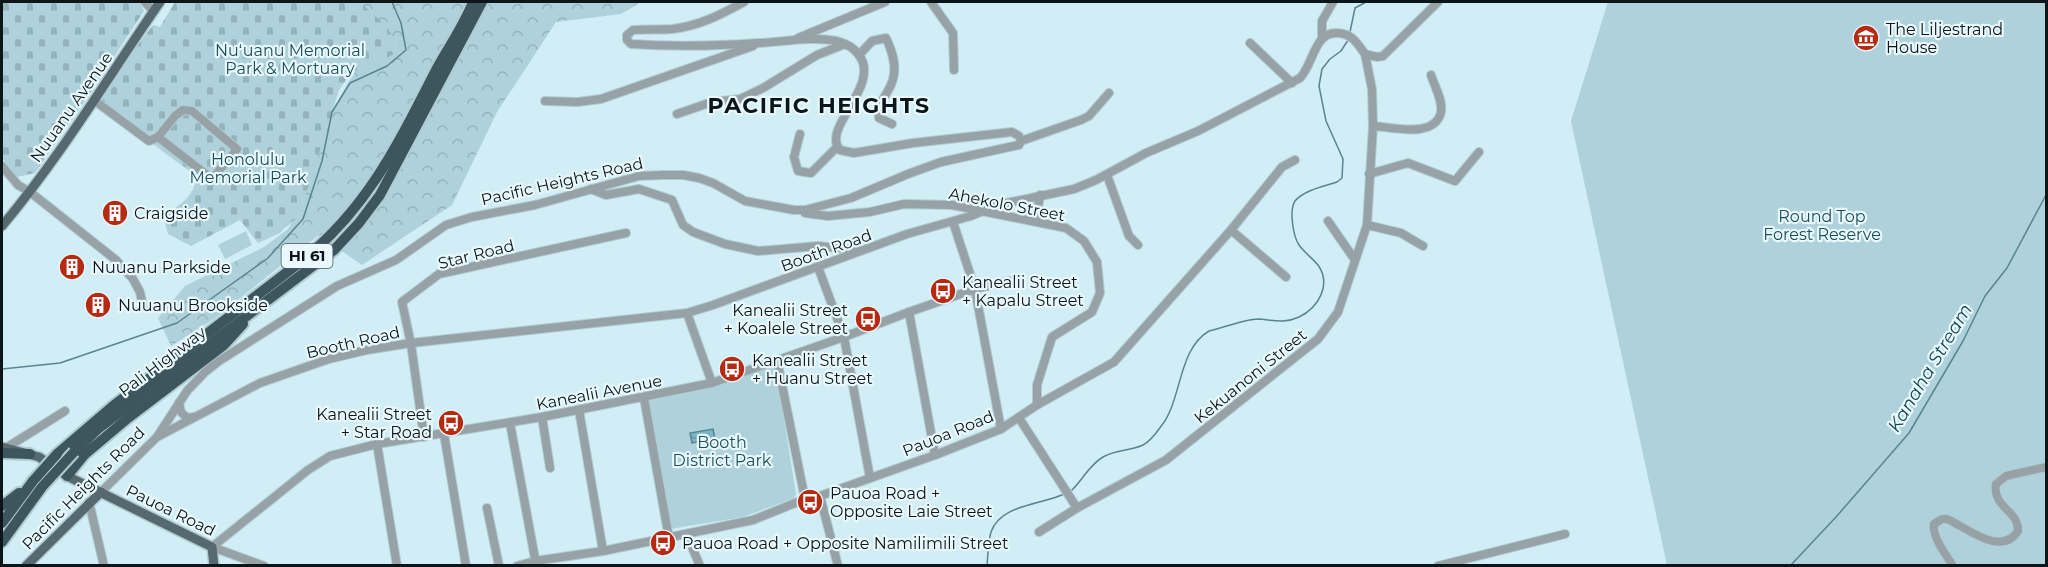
<svg xmlns="http://www.w3.org/2000/svg" width="2048" height="567" viewBox="0 0 2048 567" font-family="Montserrat,sans-serif">
<defs>
<pattern id="forest-crowns" width="20" height="18" patternUnits="userSpaceOnUse" patternTransform="scale(1.5)"><rect width="20" height="18" fill="#aed1db"/><path d="M2 6a3 3 0 1 1 6 0M12 15a3 3 0 1 1 6 0" fill="none" stroke="#94b3bb"/></pattern>
<pattern id="cemetery-stones" width="16" height="16" patternUnits="userSpaceOnUse" patternTransform="scale(1.5)"><rect width="16" height="16" fill="#aed1db"/><path d="M2 7V4a2 2 0 0 1 4 0v3zM10 15v-3a2 2 0 0 1 4 0v3z" fill="#94b3bb"/></pattern>
<pattern id="water-ripples" width="26" height="14" patternUnits="userSpaceOnUse" patternTransform="scale(1.5)"><rect width="26" height="14" fill="#79b5c5"/><path d="M2 4q2-2 4 0t4 0M15 11q2-2 4 0t4 0" fill="none" stroke="#679ba8"/></pattern>
</defs>
<rect width="100%" height="100%" fill="#d1edf5"/>
<polygon fill="url(#forest-crowns)" points="353,2 641,2 621,14 556,22 497,112 452,205 362,265 319,235 214,319 171,346 158,318 185,286 264,247 288,229 296,216 325,123 360,62"/>
<g fill="url(#cemetery-stones)">
<polygon points="2,2 140,2 144,11 87,98 35,173 17,177 2,158"/>
<path d="M175 2H360L384 24 400 46 392 55 349 76 339 90 299 216 278 234 258 243 240 220 191 246 168 234 163 216C179 206 195 197 196 176L95 101 153 25 160 27Z"/>
</g>
<g fill="#aed1db">
<polygon points="1608,2 2046,2 2046,565 1667,565 1571,121"/>
<polygon points="246,231 252,245 225,259 218,245"/>
<polygon points="770,365 776,370 796,494 794,498 743,517 670,529 646,400 706,388"/>
</g>
<polygon fill="url(#water-ripples)" stroke="#588591" stroke-width="1.5" points="713,429 715,439 692,443 690,433"/>
<g fill="none" stroke-linecap="round" stroke-linejoin="round">
<g stroke="#588591" stroke-width="1.5">
<polyline points="1350,32 1355,8 1366,2"/>
<polyline points="2,369 60,363 177,323 268,258 303,219 322,161 332,112 350,83 387,66 406,50 401,23 392,2"/>
<path d="M1071 491C1083 480 1088 466 1103 457 1115 450 1130 451 1143 445 1151 441 1157 432 1162 425 1182 399 1178 349 1209 331 1223 328 1245 319 1258 319 1273 320 1284 324 1299 317 1318 308 1332 285 1318 265 1312 258 1304 252 1299 245 1293 236 1289 210 1295 201 1304 190 1325 186 1337 182L1342 178 1343 159 1326 121 1319 86 1322 69 1330 59 1341 51 1348 40"/>
<path d="M987 566C988 555 988 542 991 532 1001 504 1041 505 1064 494"/>
<polyline points="1790,566 1836,517 1909,433 1963,341 1985,296 2007,268 2046,195"/>
</g>
<g stroke="#b1cbd2" stroke-width="10">
<g id="minor">
<polyline points="145,2 153,11"/>
<polyline points="931,2 953,33 954,70"/>
<polyline points="798,38 885,2"/>
<polyline points="1322,38 1322,21 1333,2"/>
<polyline points="1250,43 1292,83"/>
<path d="M859 55 872 41 886 38C892 51 897 65 893 79 889 95 877 100 879 118L892 124"/>
<polyline points="95,101 149,141 158,137"/>
<polyline points="545,101 578,102 601,99 753,46"/>
<polygon points="183,110 192,111 237,149 212,179 158,137 175,116"/>
<polyline points="677,114 712,102 740,99 763,88 817,55 845,44"/>
<path d="M1373 126C1392 127 1435 139 1441 112 1443 100 1434 85 1431 75"/>
<polyline points="800,134 794,157 798,171 811,173 837,147"/>
<polyline points="1021,141 1081,120 1089,116 1109,93"/>
<polyline points="2,166 18,185 30,192 116,260 133,279 140,292 143,306"/>
<polyline points="1369,174 1408,163 1455,181 1479,152"/>
<polyline points="1107,175 1129,236 1138,245"/>
<polyline points="591,189 606,195 639,189 672,200 683,225 693,232 725,244 758,251 818,246 859,250"/>
<polyline points="805,213 828,216 870,212 904,204 952,205 1066,228 1084,241 1097,262 1100,293 1092,312 1052,337 1037,385 1037,405"/>
<polyline points="1036,221 1040,195"/>
<polyline points="1328,221 1355,260"/>
<polyline points="953,222 975,289 1001,429"/>
<polyline points="1367,225 1401,233 1423,246"/>
<polyline points="1231,230 1286,277"/>
<polyline points="818,267 844,337 870,478"/>
<polyline points="909,312 935,455"/>
<polyline points="687,313 712,383"/>
<polyline points="777,360 805,499"/>
<polyline points="644,398 669,538"/>
<polyline points="179,403 181,412 187,418 194,417"/>
<polyline points="579,410 603,551"/>
<polyline points="542,417 550,468"/>
<polyline points="1019,418 1077,508"/>
<polyline points="510,423 536,564"/>
<polyline points="444,434 466,566"/>
<path d="M157 437 260 383 329 359 367 350 411 343 687 313 713 305 907 234 971 216 997 205 1074 189 1096 180 1146 153 1198 131 1300 78C1313 65 1314 33 1336 33 1352 33 1357 43 1365 54L1377 57 1383 56 1438 2"/>
<polyline points="424,437 411,344 402,302 439,274 626,233"/>
<polyline points="377,444 397,566"/>
<polyline points="6,448 65,411"/>
<path d="M101 492 157 437 187 391 205 372 219 361 337 286 396 260 446 225 472 217 535 205 639 176 663 175H683L699 178 713 183 745 201 794 210H805L851 198 908 174 941 162 1019 145 1021 141 1019 136 1012 132 913 143 854 153 840 150C820 128 882 86 859 55 854 48 845 43 836 41 812 36 784 42 759 43 717 46 674 47 631 44L627 40V35L633 30C646 29 659 30 672 29 699 26 720 15 744 2"/>
<polyline points="820,496 838,566"/>
<polyline points="89,502 104,566"/>
<polyline points="487,508 499,566"/>
<polyline points="1039,532 1077,508 1166,460 1318,339 1338,312 1367,225 1373,126 1372,89 1365,54"/>
<polyline points="687,535 700,566"/>
<polyline points="212,547 308,470 330,456 377,444 542,417 712,383 844,337 909,312 975,289 1009,281"/>
<polyline points="212,547 264,566"/>
<polyline points="517,566 535,561 603,551 753,520 805,499 820,496 935,455 1001,429 1037,405 1114,362 1231,230 1282,167 1295,160"/>
<polyline points="1438,566 1565,534"/>
<path d="M1953 566C1946 554 1932 538 1934 524L1942 519H1947C1966 527 2001 558 2018 531 2019 510 1992 508 1996 484L2006 476 2046 467"/>
</g>
</g>
<g stroke="#b1cbd2" stroke-width="12">
<g id="major">
<path d="M2 226C61 156 108 77 160 2"/>
<polyline points="2,447 39,457 67,476 212,547 214,566"/>
<polyline points="26,566 101,492"/>
</g>
</g>
<g stroke="#b1cbd2" stroke-width="14">
<g id="highway">
<polyline points="74,452 99,428 334,250 359,223 380,195 482,2"/>
<polyline points="2,453 30,454"/>
<path d="M57 454 113 406 303 260C369 206 398 144 436 70 448 48 464 25 473 2"/>
<polyline points="67,476 84,455 128,418 224,345 243,324"/>
<polyline points="2,506 19,493"/>
<polyline points="2,523 33,481"/>
<polyline points="2,542 42,487"/>
</g>
</g>
<use href="#minor" stroke="#97a2a6" stroke-width="8"/>
<use href="#major" stroke="#55696f" stroke-width="9"/>
<use href="#highway" stroke="#3d555c" stroke-width="10"/>
<g stroke="#b1cbd2" stroke-width="14" stroke-linecap="butt">
<g id="highway-bridge">
<polyline points="33,481 57,454"/>
<polyline points="42,487 74,452"/>
</g>
</g>
<use href="#highway-bridge" stroke="#3d555c" stroke-width="10"/>
</g>
<defs>
<g id="museum-disc" transform="scale(1.35)"><circle r="9.5" fill="#b62a11" stroke="#e8f8fd"/><path d="M0-6L6-3V-2H-6V-3ZM-5-1h2V3h-2ZM-1-1h2V3h-2ZM3-1h2V3H3ZM-6 4H6V6H-6Z" fill="#fff"/></g>
<g id="building-disc" transform="scale(1.35)"><circle r="9.5" fill="#b62a11" stroke="#e8f8fd"/><path d="M-4-6H4V6H1V3H-1V6H-4ZM-2.5-4.3h1.7v1.8h-1.7ZM.8-4.3h1.7v1.8H.8ZM-2.5-1h1.7V.8h-1.7ZM.8-1h1.7V.8H.8Z" fill="#fff"/></g>
<g id="bus-disc" transform="scale(1.35)"><circle r="9.5" fill="#b62a11" stroke="#e8f8fd"/><path d="M-5-6H5V4H4V6H2V4H-2V6H-4V4H-5ZM-3.5-4V0h7V-4ZM-3.5 1.2v1.5H-2V1.2ZM2 1.2v1.5H3.5V1.2Z" fill="#fff"/></g>
</defs>
<g fill-rule="evenodd">
<use href="#museum-disc" x="1866" y="38"/>
<use href="#building-disc" x="115" y="213"/>
<use href="#building-disc" x="72" y="267"/>
<use href="#bus-disc" x="943" y="291"/>
<use href="#building-disc" x="98" y="305"/>
<use href="#bus-disc" x="868" y="319"/>
<use href="#bus-disc" x="732" y="369"/>
<use href="#bus-disc" x="451" y="423"/>
<use href="#bus-disc" x="810" y="502"/>
<use href="#bus-disc" x="663" y="543"/>
</g>
<g text-anchor="middle" stroke-width="4.5" stroke-linejoin="round" paint-order="stroke">
<rect fill="#e8f8fd" stroke="#4e5a5d" stroke-width="1.5" x="281.5" y="244" width="51" height="24" rx="4.5"/>
<g font-size="15" font-weight="bold" fill="#0c1618">
<text x="307" y="261">HI 61</text>
</g>
<g font-size="16" fill="#0c1618" stroke="#e8f8fd" text-anchor="start">
<text x="1886" y="35">The Liljestrand<tspan x="1886" dy="18">House</tspan></text>
<text x="134" y="219">Craigside</text>
<text x="92" y="273">Nuuanu Parkside</text>
<text x="962" y="288">Kanealii Street<tspan x="962" dy="18">+ Kapalu Street</tspan></text>
<text x="118" y="311">Nuuanu Brookside</text>
<text x="848" y="316" text-anchor="end">Kanealii Street<tspan x="848" dy="18">+ Koalele Street</tspan></text>
<text x="752" y="366">Kanealii Street<tspan x="752" dy="18">+ Huanu Street</tspan></text>
<text x="432" y="420" text-anchor="end">Kanealii Street<tspan x="432" dy="18">+ Star Road</tspan></text>
<text x="830" y="499">Pauoa Road +<tspan x="830" dy="18">Opposite Laie Street</tspan></text>
<text x="682" y="549">Pauoa Road + Opposite Namilimili Street</text>
</g>
<g font-size="16" fill="#1a4e5a" stroke="#e8f8fd">
<text x="290" y="56">Nuʻuanu Memorial<tspan x="290" dy="18">Park &amp; Mortuary</tspan></text>
<text x="248" y="165">Honolulu<tspan x="248" dy="18">Memorial Park</tspan></text>
<text x="1822" y="222">Round Top<tspan x="1822" dy="18">Forest Reserve</tspan></text>
<text x="722" y="448">Booth<tspan x="722" dy="18">District Park</tspan></text>
</g>
<g font-size="16" fill="#0c1618" stroke="#e8f8fd">
<text transform="translate(71 107) rotate(-55)" y="6">Nuuanu Avenue</text>
<text transform="translate(562 181) rotate(-13)" y="6">Pacific Heights Road</text>
<text transform="translate(1007 204) rotate(11)" y="6">Ahekolo Street</text>
<text transform="translate(826 250) rotate(-20)" y="6">Booth Road</text>
<text transform="translate(476 254) rotate(-14)" y="6">Star Road</text>
<text transform="translate(353 342) rotate(-13)" y="6">Booth Road</text>
<text transform="translate(162 361) rotate(-37)" y="6">Pali Highway</text>
<text transform="translate(1250 376) rotate(-39)" y="6">Kekuanoni Street</text>
<text transform="translate(599 392) rotate(-11)" y="6">Kanealii Avenue</text>
<text transform="translate(948 433) rotate(-22)" y="6">Pauoa Road</text>
<text transform="translate(83 488) rotate(-45)" y="6">Pacific Heights Road</text>
<text transform="translate(171 510) rotate(26)" y="6">Pauoa Road</text>
</g>
<g font-size="18" font-style="italic" fill="#104653" stroke="#e8f8fd">
<text transform="translate(1930 368) rotate(-59)" y="6">Kanaha Stream</text>
</g>
<g font-size="22" font-weight="bold" letter-spacing="1.5" fill="#0c1618" stroke="#e8f8fd">
<text x="819" y="113">PACIFIC HEIGHTS</text>
</g>
</g>
<rect width="2048" height="567" fill="none" stroke="#0c1618" stroke-width="6"/>
</svg>
